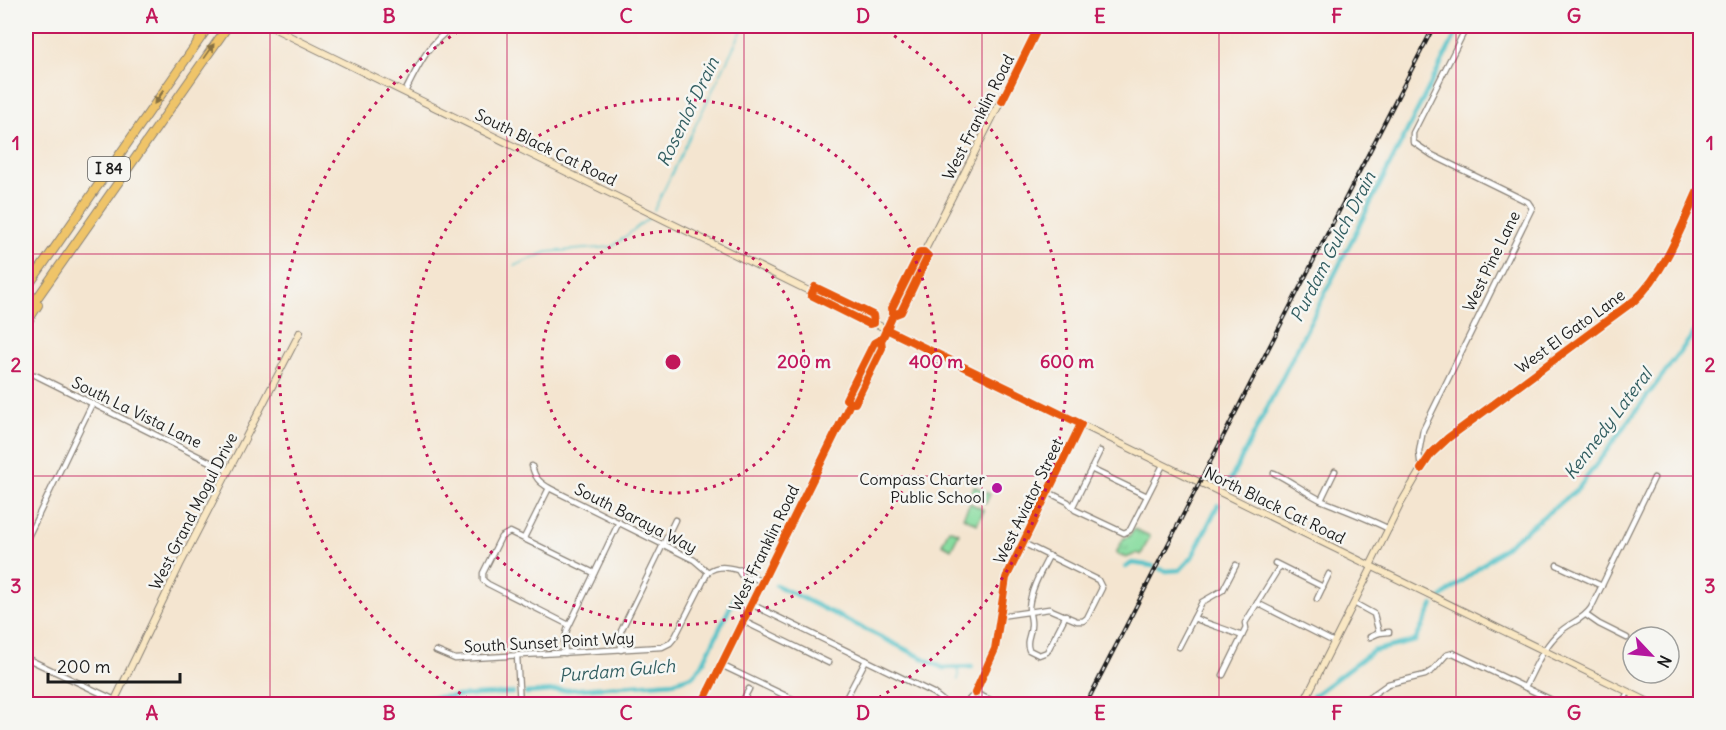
<svg xmlns="http://www.w3.org/2000/svg" width="1726" height="730" viewBox="0 0 1726 730" font-family="Delius,sans-serif">
<defs>
<pattern id="park-tufts" width="24" height="20" patternUnits="userSpaceOnUse" patternTransform="scale(1.5)"><rect width="24" height="20" fill="#87dc9f"/><path d="M3 7l-1-3M5 7V3M7 7l1-3M15 17l-1-3M17 17v-4M19 17l1-3" fill="none" stroke="#74bc88"/></pattern>
</defs>
<rect width="100%" height="100%" fill="#f6f6f2"/>
<filter id="ink" filterUnits="userSpaceOnUse"><feTurbulence type="fractalNoise" baseFrequency=".0167" numOctaves="2"/><feDisplacementMap in="SourceGraphic" scale="12" xChannelSelector="R" yChannelSelector="G"/><feConvolveMatrix kernelMatrix="1 2 1 2 8 2 1 2 1" color-interpolation-filters="sRGB"/></filter>
<filter id="wash" filterUnits="userSpaceOnUse"><feTurbulence type="fractalNoise" baseFrequency=".008" numOctaves="4" result="noise"/><feDisplacementMap in="SourceGraphic" scale="24" xChannelSelector="R" yChannelSelector="G"/><feGaussianBlur stdDeviation="1.35" result="paint"/><feColorMatrix in="noise" values="0 0 0 0 0 0 0 0 0 0 0 0 0 0 0 0 0 1.4 0 .05"/><feComposite in="paint" operator="in"/></filter>
<g filter="url(#wash)">
<rect width="100%" height="100%" fill="#f4e5d0"/>
<g fill="url(#park-tufts)" stroke="#527c5e" stroke-width="1.5">
<polygon points="974,486 990,494 986,503 969,495"/>
<polygon points="949,529 959,533 951,549 942,544"/>
<polygon points="1135,529 1150,536 1141,555 1138,553 1126,558 1116,553 1124,538 1128,537"/>
</g>
<polygon fill="#87dc9f" stroke="#527c5e" stroke-width="1.5" points="970,503 984,510 977,524 963,517"/>
<g fill="none" stroke-linecap="round" stroke-linejoin="round">
<g stroke="#54c2c8" stroke-width="1.5">
<polyline points="654,210 744,26"/>
<polyline points="514,266 547,252 612,247 650,217"/>
<polyline points="958,668 958,680"/>
</g>
<g stroke="#54c2c8" stroke-width="4.5">
<polyline points="1230,481 1460,26"/>
<polyline points="1126,567 1132,563 1153,566"/>
<polyline points="1160,569 1167,571 1180,570 1192,557 1218,505"/>
<polyline points="776,585 943,668 972,667"/>
<polyline points="1442,597 1578,489 1700,325"/>
<polyline points="526,693 674,682 692,676 702,665 735,597"/>
<polyline points="1313,696 1373,651 1415,641 1433,605"/>
<polyline points="375,704 382,700 513,693"/>
</g>
</g>
</g>
<g filter="url(#ink)">
<g fill="none" stroke-linecap="round" stroke-linejoin="round">
<g stroke="#888076" stroke-width="7">
<g id="street">
<path d="M405 92C418 66 429 42 454 26"/>
<polyline points="35,375 228,471"/>
<path d="M532 466C535 478 539 482 549 488L694 560 708 572C718 565 727 567 738 570"/>
<polyline points="1091,469 1147,496"/>
<polyline points="1421,469 1419,452 1423,430 1532,208 1528,202 1432,155 1413,142 1413,133 1467,26"/>
<path d="M1274 473C1291 481 1306 493 1323 501 1345 510 1367 518 1389 529"/>
<polyline points="1048,492 1068,502 1075,510 1124,533 1130,530 1163,465"/>
<polyline points="1321,500 1335,471"/>
<polyline points="1073,506 1100,451"/>
<polyline points="524,538 549,488"/>
<polyline points="26,541 92,404"/>
<path d="M1049 556C1041 572 1031 588 1029 607 1029 613 1032 620 1031 626 1031 635 1025 641 1029 650L1039 655 1047 652 1066 615"/>
<polyline points="1275,563 1323,587"/>
<polyline points="1557,565 1602,586"/>
<polyline points="752,577 750,579 741,575 738,570 744,569 753,574 752,577 763,582"/>
<polyline points="1317,599 1329,574"/>
<polyline points="1257,603 1334,642"/>
<polyline points="1354,603 1374,614 1379,633"/>
<polyline points="751,604 933,693 947,704"/>
<polyline points="1586,615 1599,624 1627,638"/>
<polyline points="1000,616 1049,609 1077,621 1083,621 1087,618 1102,588 1098,580 1023,543"/>
<path d="M1194 618C1210 625 1226 629 1242 636"/>
<polyline points="743,621 829,663"/>
<polyline points="569,625 488,584 483,580 483,573 501,537 510,532 594,573"/>
<polyline points="1370,637 1379,633 1389,632"/>
<polyline points="1179,647 1202,602 1223,590 1236,565"/>
<polyline points="621,650 621,631 675,520"/>
<polyline points="436,651 455,659 662,647 670,643 675,637 708,572"/>
<polyline points="565,653 564,643 567,630 619,522"/>
<polyline points="517,656 520,704"/>
<polyline points="26,658 115,700"/>
<polyline points="721,665 803,704"/>
<polyline points="1223,675 1246,628 1245,623 1280,566"/>
<path d="M1525 687C1535 668 1543 646 1561 631 1571 622 1583 620 1591 608L1654 478"/>
<polyline points="975,693 999,704"/>
<polyline points="705,697 721,704"/>
<polyline points="741,704 749,689"/>
<polyline points="843,704 866,660"/>
<polyline points="965,704 975,693 995,649 1006,578 1081,424"/>
<polyline points="1360,704 1388,684 1425,675 1433,670 1446,655 1453,653 1560,704"/>
<polyline points="1622,704 1628,692"/>
<polyline points="1630,704 1634,695"/>
</g>
</g>
<g stroke="#888076" stroke-width="8">
<g id="secondary">
<polyline points="269,26 811,292"/>
<polyline points="924,252 1039,26"/>
<polyline points="874,323 873,315 815,287 811,295 869,324 874,323 1653,704"/>
<polyline points="881,339 893,315 892,308 920,252 924,252 928,256 901,312 893,315"/>
<path d="M1370 566 1401 503 1421 469 1431 454 1448 438 1635 300C1666 271 1682 225 1700 186"/>
<polyline points="113,704 180,565 300,332"/>
<polyline points="702,704 846,412 850,403 855,403 858,397 882,348 881,339 874,343 846,399 850,403"/>
<polyline points="1303,704 1372,567"/>
</g>
</g>
<g stroke="#888076" stroke-width="10">
<g id="highway">
<polyline points="26,289 209,26"/>
<polyline points="26,314 228,26"/>
<polyline points="26,324 38,305"/>
</g>
</g>
<use href="#street" stroke="#fff" stroke-width="4.5"/>
<use href="#secondary" stroke="#f9e7c3" stroke-width="6"/>
<use href="#highway" stroke="#efc469" stroke-width="8"/>
<g stroke="#1c1c1c" stroke-width="4">
<polyline id="rail" points="1086,704 1434,26"/>
</g>
<use href="#rail" stroke="#f6f6f2" stroke-width="1.5" stroke-dasharray="4.5" stroke-linecap="butt"/>
<g stroke="#f6f6f2" stroke-width="11">
<g id="cycleway">
<polyline points="1002,101 1039,26"/>
<polygon points="815,287 873,315 874,323 869,324 811,295"/>
<polyline points="886,329 1081,424 1006,578 995,649 975,693"/>
<polyline points="883,337 893,315 892,308 920,252 924,252 928,256 901,312 893,315"/>
<path d="M1421 469 1431 454 1448 438 1635 300C1666 271 1682 225 1700 186"/>
<polyline points="702,704 846,412 850,403 855,403 858,397 882,348 881,339 874,343 846,399 850,403"/>
</g>
</g>
<use href="#cycleway" stroke="#e8590c" stroke-width="8"/>
</g>
<defs><path id="oneway-solid" d="M-6-.8H1V-3.2L6.5 0L1 3.2V.8H-6Z" transform="scale(1.5)"/></defs>
<g fill="#867042">
<use href="#oneway-solid" transform="translate(209 51) rotate(-55)"/>
<use href="#oneway-solid" transform="translate(159 97) rotate(125)"/>
</g>
</g>
<path fill="none" stroke="#c2185b" stroke-width="1.5" stroke-opacity="0.55" d="M270 26V704M507 26V704M744 26V704M982 26V704M1219 26V704M1456 26V704M26 254H1700M26 476H1700"/>
<g fill="none" stroke="#c2185b" stroke-width="3" stroke-dasharray="3 6">
<circle cx="673" cy="362" r="131"/>
<circle cx="673" cy="362" r="263"/>
<path d="M476 703A394 394 0 0 1 467 26M879 26A394 394 0 0 1 870 703"/>
</g>
<circle fill="#b5179e" stroke="#f6f6f2" stroke-width="2" cx="997" cy="488" r="6"/>
<g text-anchor="middle" stroke-width="5" stroke-linejoin="round" paint-order="stroke">
<rect fill="#f6f6f2" stroke="#5d5d5c" stroke-width="1.5" x="88" y="157" width="42" height="24" rx="4.5"/>
<g font-size="15" font-weight="bold" fill="#1c1c1c">
<text x="109" y="174">I 84</text>
</g>
<g font-size="16" fill="#1c1c1c" stroke="#f6f6f2">
<text transform="translate(978 117) rotate(-63)" y="6">West Franklin Road</text>
<text transform="translate(546 147) rotate(26)" y="6">South Black Cat Road</text>
<text transform="translate(1491 261) rotate(-64)" y="6">West Pine Lane</text>
<text transform="translate(1570 331) rotate(-36)" y="6">West El Gato Lane</text>
<text transform="translate(137 412) rotate(26)" y="6">South La Vista Lane</text>
<text transform="translate(1028 501) rotate(-64)" y="6">West Aviator Street</text>
<text transform="translate(1275 505) rotate(26)" y="6">North Black Cat Road</text>
<text transform="translate(193 511) rotate(-63)" y="6">West Grand Mogul Drive</text>
<text transform="translate(636 518) rotate(27)" y="6">South Baraya Way</text>
<text transform="translate(764 548) rotate(-64)" y="6">West Franklin Road</text>
<text transform="translate(549 642) rotate(-3)" y="6">South Sunset Point Way</text>
</g>
<g font-size="16" fill="#1c1c1c" stroke="#f6f6f2" text-anchor="end">
<text x="985" y="485">Compass Charter<tspan x="985" dy="18">Public School</tspan></text>
</g>
<g font-size="18" font-style="italic" fill="#325e61" stroke="#f6f6f2">
<text transform="translate(688 112) rotate(-64)" y="6">Rosenlof Drain</text>
<text transform="translate(1333 247) rotate(-63)" y="6">Purdam Gulch Drain</text>
<text transform="translate(1608 424) rotate(-53)" y="6">Kennedy Lateral</text>
<text transform="translate(617 671) rotate(-5)" y="6">Purdam Gulch</text>
</g>
</g>
<circle cx="673" cy="362" r="9" fill="#c2185b" stroke="#f6f6f2" stroke-width="3"/>
<g font-size="18" text-anchor="middle" font-weight="bold" fill="#c2185b" stroke="#f6f6f2" stroke-width="5" stroke-linejoin="round" paint-order="stroke">
<text x="804" y="368">200 m</text>
<text x="936" y="368">400 m</text>
<text x="1067" y="368">600 m</text>
</g>
<rect width="1726" height="730" fill="none" stroke="#f6f6f2" stroke-width="66"/>
<g transform="translate(1651 655) rotate(116)"><circle r="28" fill="#f6f6f2" stroke="#9f9f9c" stroke-width="1.5"/>
<path d="M0-4.5L10 22L0 15L-10 22Z" fill="#b5179e"/>
<text y="-9" font-size="16" font-weight="bold" text-anchor="middle" fill="#1c1c1c">N</text>
</g>
<path d="M48 673v9h132v-9" fill="none" stroke="#1c1c1c" stroke-width="3"/>
<text x="57" y="673" font-size="18" fill="#1c1c1c" stroke="#f6f6f2" stroke-width="4.5" paint-order="stroke">200 m</text>
<rect x="33" y="33" width="1660" height="664" fill="none" stroke="#c2185b" stroke-width="2"/>
<g font-size="20" text-anchor="middle" font-weight="bold" fill="#c2185b">
<text x="152" y="23">A</text>
<text x="389" y="23">B</text>
<text x="626" y="23">C</text>
<text x="863" y="23">D</text>
<text x="1100" y="23">E</text>
<text x="1337" y="23">F</text>
<text x="1574" y="23">G</text>
<text x="16" y="150">1</text>
<text x="1710" y="150">1</text>
<text x="16" y="372">2</text>
<text x="1710" y="372">2</text>
<text x="16" y="593">3</text>
<text x="1710" y="593">3</text>
<text x="152" y="720">A</text>
<text x="389" y="720">B</text>
<text x="626" y="720">C</text>
<text x="863" y="720">D</text>
<text x="1100" y="720">E</text>
<text x="1337" y="720">F</text>
<text x="1574" y="720">G</text>
</g>
</svg>
